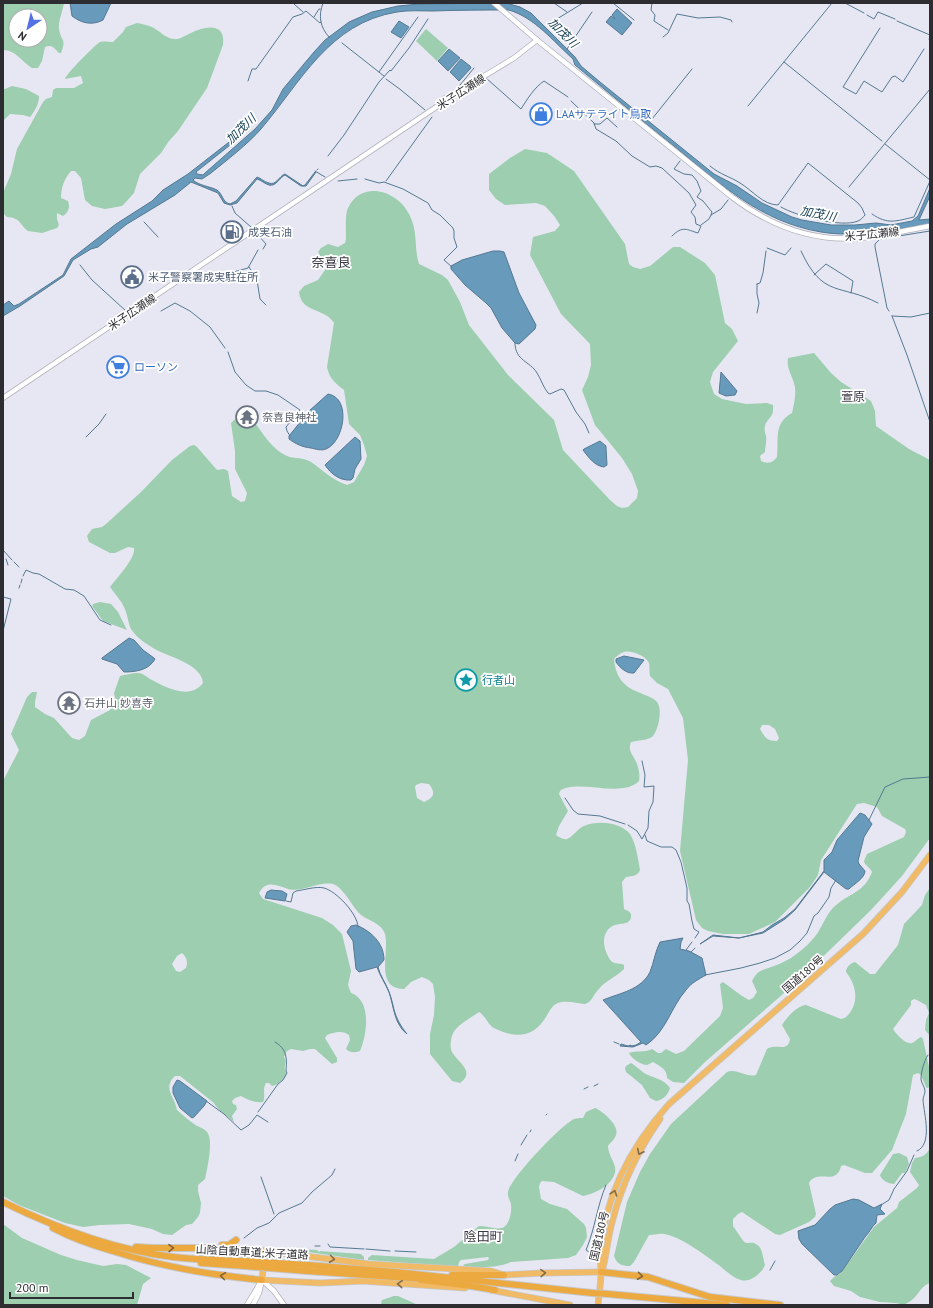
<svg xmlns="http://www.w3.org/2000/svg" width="933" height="1308" viewBox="0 0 933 1308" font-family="'PT Sans','Noto Sans JP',sans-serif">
<rect width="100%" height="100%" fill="#e7e7f3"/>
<g fill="#9cceaf" fill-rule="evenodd">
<path d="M3 3H64C63 11 58 21 59 29 61 42 67 38 61 53H59C54 48 52 44 45 47L42 61 38 68H32C22 62 16 50 3 50ZM16 16H40V40H16Z"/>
<path d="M137 23C142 24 148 25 152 27 159 30 166 39 174 39 179 40 186 35 191 33 205 26 226 22 223 45L207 88 178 131 169 141 161 153 140 174 134 193 125 203 122 206 105 209 92 206 85 200 81 178 75 171H71C64 179 61 188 61 198L68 201C70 207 69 212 63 216L57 213V219L59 225 57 228 42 233 28 231C19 224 21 218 7 217L3 213V193L11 174 17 149 43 102 46 99 52 97 53 90 56 88H74L83 83 81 76 65 79C66 74 95 45 100 42 104 41 109 42 113 42L123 32 126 27Z"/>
<polygon points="426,29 448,48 437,61 416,41"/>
<path d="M12 86 26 89 39 96C39 104 35 111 30 117L23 115 10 114 3 121V89H5Z"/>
<path d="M525 149 547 153 574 171 625 244 629 264 633 267 640 269 650 266 673 247H680L705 263 715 275 725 323 732 329 738 341 713 372 710 382 714 394 722 399 746 404 767 403 773 405C774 419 768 416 765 426 764 430 765 432 766 436 767 441 765 447 765 452L760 456 761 461C768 464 773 463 777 457 779 438 773 424 792 413 794 405 796 395 795 387 793 376 786 369 788 358L814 353 831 373 841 382 871 401 875 411 876 426 909 449 930 460V838L902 876 871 910 799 980 705 1062 684 1083 673 1082 667 1078C667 1069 661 1067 653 1062 651 1063 649 1064 647 1065 641 1065 631 1058 629 1053 636 1050 644 1053 652 1049L658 1053H661L666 1049 676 1054 684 1051 720 1016 723 1008 720 984 723 982 742 996 749 1000 753 998 757 992 752 981C758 970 761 971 771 967 778 965 785 961 791 958 798 953 807 946 812 940 821 931 824 918 832 909 847 893 864 894 872 872 870 867 865 866 864 861L867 854 904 837 906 832 905 829 882 816 877 807 864 803 857 804 821 860 818 875 810 887 775 922 749 934H723L708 931 702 928 696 920 680 851 688 760 683 718 668 689 657 683 650 676C649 672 650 666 649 663 646 656 631 650 624 652 620 653 617 656 614 659 615 675 623 687 638 692 644 695 653 697 657 702 663 709 658 732 652 737 645 741 638 740 631 742 627 752 634 755 637 764 639 769 640 776 639 781 622 799 576 778 560 791L559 794 568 811 559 826 556 835C559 837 563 840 567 839 574 836 578 828 584 826 598 820 620 822 630 834 636 843 638 859 640 870 638 876 632 876 626 877L622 882 624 909C628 911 632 912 631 917 630 925 621 923 615 925 601 930 602 947 609 958 612 964 616 963 622 964L624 965V969C616 977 605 981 598 990 593 995 592 1002 585 1004 577 1003 565 1000 558 1003 552 1005 549 1012 546 1017 534 1037 517 1039 496 1029 488 1026 486 1016 479 1012 472 1017 462 1022 456 1029 451 1034 449 1046 452 1052 458 1063 476 1071 460 1083L452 1081 430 1054V1034L434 1015 435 997 433 984 429 980 422 977 411 982 404 989C374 989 390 951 385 934 381 922 367 921 359 913 352 906 343 887 333 884 317 881 303 893 288 889 276 885 266 880 259 893L263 899 322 918 333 925 342 934 351 971 348 985 351 993C372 1000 367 1035 360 1051 355 1053 350 1053 346 1049L350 1040 349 1035C343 1030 334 1032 327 1035L325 1038 337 1058V1062L332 1064 315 1049H310L303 1051 291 1049 287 1051 284 1057C287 1062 284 1064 285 1070 285 1071 286 1072 286 1073 286 1079 277 1085 272 1086L269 1083H266C262 1089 266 1096 263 1102 255 1103 248 1100 241 1096L235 1098 232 1101 233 1104 236 1105 237 1109 232 1116 234 1122C228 1116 217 1110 214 1103L180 1076H175C162 1088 175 1097 177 1110 183 1115 188 1120 194 1124 198 1127 204 1128 207 1132 214 1140 207 1169 205 1179L198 1185V1191L201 1203 200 1213 198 1217 192 1224 186 1225 172 1235 163 1234 152 1229 129 1224 100 1225 83 1227 65 1223 19 1205 3 1196V781L19 750 11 734 27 697 32 692H37L35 702V707L45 714 54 718 72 738 79 740 85 736 91 720 110 710 116 702 114 693 120 676C125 675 132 673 138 673 143 673 148 678 152 680 167 688 190 700 203 683 201 662 165 657 150 646 143 642 134 635 130 627 128 621 127 613 124 607 121 600 114 593 110 587 116 579 136 558 134 548L128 547 115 553H110L89 542 87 536 92 529 102 527 106 524 141 492 172 460 190 446 194 445 197 447 217 470 224 469 228 471 232 496 241 502 245 501 247 493 235 469V451L231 423 237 417 253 420C262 432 272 450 287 456 294 459 304 457 311 462 324 471 331 479 347 485L354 482 364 465 367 456 364 445 360 435 349 424 344 390C335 383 329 378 327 367L334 323C324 307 302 314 299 292L304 286 318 280 325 270V264L318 252 321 248 328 244 338 247 345 243 346 239C346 231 345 214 348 208 362 179 399 191 410 216 418 232 414 249 419 264L442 275 448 280 460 302 469 325 508 375 554 420 563 450 610 500 617 506 622 508 628 507 637 498 638 491 632 474 622 458 595 425 582 390 588 377 591 365 590 344 561 314 530 255 533 237 555 231 560 225 555 217 545 206 536 203 505 205 496 199 489 190V174L510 158ZM762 725H769L775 729 779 738 777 741C766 741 765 737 760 729ZM421 783 429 784C436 793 434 798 424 802L417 798 415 787 416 785ZM182 953C187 957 188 963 186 968L180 972 176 971 172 964 177 956Z"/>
<polygon points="100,602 111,604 118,612 127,630 103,621 92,606 93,604"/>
<path d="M930 888V1036L925 1030 926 1020 929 1013 926 1005 917 1000 914 999 911 1001V1005L893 1029C896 1034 906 1045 912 1043 915 1042 918 1038 921 1037L923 1039 929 1067 930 1087 927 1088 926 1087 921 1075 918 1073 913 1075 906 1114 892 1150 872 1173H865L844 1165 841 1166C836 1187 818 1168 809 1183L816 1214 815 1217 809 1222 780 1235 775 1234 742 1212 738 1214 733 1219V1226L744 1242C748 1244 751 1242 754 1243 764 1247 762 1257 765 1265 762 1273 750 1283 741 1280 733 1278 726 1271 720 1266 706 1256 682 1237 664 1234 660 1233 653 1235 649 1235L634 1262 630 1266C621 1266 617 1264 614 1256L627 1202 640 1172 650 1154 671 1124 727 1072C737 1068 746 1078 756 1075L767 1049C776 1043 788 1053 790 1039L782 1025C786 1018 798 1005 806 1005L841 1019C847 1018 848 1015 851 1011 859 999 855 983 846 972 846 967 851 963 855 962L870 974H875L898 945 904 924 922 905 925 895Z"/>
<path d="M631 1063C636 1066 640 1070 644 1073 653 1078 664 1079 670 1088 668 1095 663 1100 656 1101L650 1098 642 1085 626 1072 625 1068 626 1066Z"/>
<path d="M595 1108C603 1111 620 1126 616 1135 615 1139 610 1143 608 1146 608 1154 613 1159 615 1167 618 1182 596 1194 583 1196L554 1182 542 1181 540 1183 539 1187 541 1199 550 1204 567 1209 584 1224 586 1228 587 1237 583 1245 576 1255 568 1258 511 1262C496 1268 482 1267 466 1267L463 1265 465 1264 488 1260 489 1258 488 1257 461 1260 459 1262 458 1267 368 1260V1258L372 1255 434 1259 454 1247 479 1226C487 1225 497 1231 504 1227 510 1223 512 1211 511 1204 510 1200 507 1196 508 1192 510 1179 561 1125 574 1119 576 1118 580 1118 583 1118L586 1112Z"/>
<path d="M930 1148V1283C921 1286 919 1294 913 1299 910 1302 906 1303 904 1305L896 1303 880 1302 860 1297 851 1291 834 1286 830 1281 834 1277 840 1274 874 1227 897 1208 899 1202 917 1188 919 1185 910 1172 912 1163 915 1158C923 1157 926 1155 930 1148Z"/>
<path d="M899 1153 907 1157 909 1164 905 1173H902L894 1184C889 1184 881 1180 880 1175L893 1154Z"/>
<polygon points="3,1224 22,1238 61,1255 77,1260 103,1266 117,1264 126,1265 151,1278 143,1284 137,1305 3,1305"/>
<polygon points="280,1248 317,1250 319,1252 320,1251 361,1254 364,1257 364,1260"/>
<polygon points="394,1296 398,1296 418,1305 382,1305 381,1303 382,1300"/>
</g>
<g fill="#679abb" stroke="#557992">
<path d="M70 3H111L103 20C92 26 81 23 72 16Z"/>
<path d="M506 3 520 7 531 13 575 57 581 66 600 82 714 174 737 186 762 203 792 217 802 220 831 225H855L876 223 891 225 912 221 918 216 930 188V196L919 220 930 219V224C894 230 858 238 821 232 761 222 720 184 674 146 641 120 608 92 575 65L573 59C553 41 535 18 509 10 484 10 458 10 433 11 421 11 409 10 397 12 329 23 301 82 261 129 248 144 227 160 211 173L202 179 195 178 193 180C200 186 209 186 217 190 223 194 222 202 230 204L236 201 257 177C261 178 264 182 269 183 276 186 279 176 285 174L303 186 305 185 315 172H316L306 186H301L285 175C280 177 276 187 269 185 265 184 261 180 257 179L237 203 230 205 224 203 218 193 191 182 175 195 127 224 98 247 91 249 73 260 64 276 20 306 3 316V305L9 301 14 306 19 304 63 275 71 259 116 224 152 201 163 190 188 174 242 132 244 134 196 172 197 174 203 175 205 173 255 129 272 110 283 89 314 52 325 40 349 22 372 12 398 6 419 4Z"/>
<polygon points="617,9 632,23 622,35 606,22 611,16 615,19 612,15"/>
<polygon points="399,21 409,27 401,38 391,32"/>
<polygon points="449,49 460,58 448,71 438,61"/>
<polygon points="461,59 470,66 471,68 459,81 450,72"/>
<polygon points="493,251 500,251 504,252 519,293 536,325 535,329 519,344 515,343 502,328 491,308 486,303 465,285 451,269 451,266 462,260"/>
<polygon points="721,372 737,391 735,395 726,396 719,393"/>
<path d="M328 394C352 398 344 442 326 449 322 451 315 449 311 448 302 447 296 444 289 439V436L309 411Z"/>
<path d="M355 437 360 441 361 459 355 469 353 478 351 480C340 481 331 474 325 465Z"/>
<path d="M600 441 606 446V448L607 465 604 467C595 466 589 458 583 450L584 449Z"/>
<path d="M129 638 134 640 143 650 154 658 155 659C149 670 136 672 124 672L117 664 102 659V658Z"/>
<path d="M624 656 644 660 634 673C627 674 620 668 616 662V659Z"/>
<path d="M860 813 865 815 872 824 864 837 858 861 859 864 865 871C865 878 854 884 849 889H846L824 872 795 910 785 919 763 933 739 938 713 936 700 944 713 935 739 938 763 932 772 925 784 918 795 909 824 871V860L832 852 837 840Z"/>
<polygon points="271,890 282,891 287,894 285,901 265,898 267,892"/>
<path d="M356 925C371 931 384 943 384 960L378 967C380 976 386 983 389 992 392 999 393 1007 395 1013 398 1022 403 1029 407 1034 394 1024 394 1007 389 992 385 983 380 976 377 967L359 972 356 969 353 941 347 932 351 926Z"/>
<path d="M683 938 681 942 680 949 689 951 702 958 706 975C699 979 691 983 686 990 671 1007 666 1032 646 1045L643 1043 633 1047 620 1046 621 1044 628 1046 631 1045V1046L636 1045 641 1042 603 1000C620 993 641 990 650 972 654 962 655 952 660 942Z"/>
<polygon points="177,1080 180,1081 207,1101 204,1106 194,1117 192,1118 180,1108 173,1093 173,1087"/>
<path d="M853 1199 859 1200 874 1208 882 1204 880 1209 885 1214 877 1215 876 1223C872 1226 870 1232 865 1237L842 1271 837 1275H834L802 1244 799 1239 798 1231 815 1225 830 1209 835 1205Z"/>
</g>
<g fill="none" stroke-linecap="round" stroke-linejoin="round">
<g stroke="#557992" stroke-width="1">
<polyline points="293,3 303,12"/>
<path d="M323 3C318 16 320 27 329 37"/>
<polyline points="525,3 526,3"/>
<polyline points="554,3 567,12"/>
<polyline points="613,3 634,20"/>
<polyline points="652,3 651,10 655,15 654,21 668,30"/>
<polyline points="845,3 864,13"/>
<polyline points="867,15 874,19 878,12 895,19"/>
<polyline points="314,17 319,9 320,9"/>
<polyline points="897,21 930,35"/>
<polyline points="552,22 583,3"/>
<polyline points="880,28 843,87 856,94 864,81 882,92 892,77 895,76 903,82 924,49"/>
<polyline points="663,37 668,33 677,14 698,18 720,17 731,20 732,22"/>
<polyline points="929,39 930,37"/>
<polyline points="342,43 384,76"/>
<polyline points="567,49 592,12"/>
<polyline points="784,62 882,141"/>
<polyline points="379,72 418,17"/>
<path d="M486 78 521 109C528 98 534 88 544 81L568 97"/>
<polyline points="386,79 401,90 425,110"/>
<polyline points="248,81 252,69 256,69 293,17 302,14 306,11 320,23 321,22"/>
<polyline points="442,97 456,90 474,68"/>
<path d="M571 101 594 123 596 129 616 141 632 156 650 167 656 166 662 168 689 193 696 205 691 212 695 217 696 224 701 226 698 233C687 230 683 225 672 236"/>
<polyline points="748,106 832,3"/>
<polyline points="652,119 692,69"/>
<polyline points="594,124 600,124 607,118 617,127"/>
<polyline points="328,156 344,135 379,82 390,70 391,71 409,48 428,19"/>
<polyline points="680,161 674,169 684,174 692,175 697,181 701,191 697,197 703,201 712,212 711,215"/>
<path d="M710 166C721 175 729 176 740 183 752 190 763 205 778 205L808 163 858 203 862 208 865 215C863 217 861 220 858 221 842 228 796 216 781 207"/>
<polyline points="317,170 318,169"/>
<polyline points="315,171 325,177"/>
<polyline points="365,179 379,183 384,182 403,189 428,203 432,210 440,215 453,228 454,231 454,238 457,247 444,260 452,267"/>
<polyline points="338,181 357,179"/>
<polyline points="386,181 432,117"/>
<polyline points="849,187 930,89"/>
<polyline points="232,206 235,213 251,227"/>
<path d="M872 214C888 225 896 221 914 217L930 181V180L885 144"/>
<polyline points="144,222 158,237"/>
<polyline points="701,225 709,219 711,215 721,209 728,200"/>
<polyline points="256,233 266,244 263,249"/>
<polyline points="880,239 930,231"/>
<polyline points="879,240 875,244 875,247 887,308 889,311"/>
<polyline points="767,248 785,255 791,248"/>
<path d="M801 251C823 299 840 283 878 303"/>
<polyline points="80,265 92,280 126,311"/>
<polyline points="249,267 257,280 260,299 266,305"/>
<polyline points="814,275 826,264 853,281 851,293"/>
<polyline points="217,282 230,273 248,268 258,250"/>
<polyline points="757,284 760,283 763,273 766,251"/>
<polyline points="757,284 757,294 759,303 757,313"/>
<polyline points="161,311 175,303 190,311 210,327 225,348"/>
<polyline points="892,316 907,355 930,422"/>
<polyline points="892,316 911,317 930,313"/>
<path d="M515 343C515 361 530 361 537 373 541 379 543 387 548 393L550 394 561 389 564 390 576 412 585 424 589 433"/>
<polyline points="228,352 235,372 246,385 255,391 266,391 278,395 300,410 286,427 287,431 290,436"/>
<polyline points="86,437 99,424 106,414"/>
<polyline points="3,550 12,560"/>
<polyline points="6,559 8,565"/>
<polyline points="14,562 19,567"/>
<polyline points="23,576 26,570 33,573 39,574 65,589 74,590 84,596 100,620 111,625"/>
<polyline points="21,583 22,579"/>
<polyline points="19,588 20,585"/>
<polyline points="3,597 11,599 3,631"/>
<polyline points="565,798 573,810 578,814 600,816 625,824"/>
<polyline points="869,820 885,787 903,779 930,777"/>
<polyline points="628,825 637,831 642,839 648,828 649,811 653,802 654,786 644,787 645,775 642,761"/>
<polyline points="645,835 647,841 661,847 672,847 676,850 681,862 687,888 687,901 689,904 692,921 694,929 699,932 695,938"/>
<path d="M286 901 291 902 293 893 296 891C304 890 316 886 324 888 336 891 358 914 358 927"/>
<polyline points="686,950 692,942"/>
<polyline points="691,952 695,948"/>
<polyline points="705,975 741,968 760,963 775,958 790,950 800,941 807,933 814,916 818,913 829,897 831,888 836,880"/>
<polyline points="614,1042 619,1044"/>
<polyline points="930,1053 930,1052"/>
<polyline points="594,1086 598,1084"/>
<polyline points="584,1089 588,1087"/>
<polyline points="206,1101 224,1114 241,1130 249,1125 257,1115 268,1122"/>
<path d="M258 1112 278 1084 283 1080 287 1073 286 1071C287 1058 287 1049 275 1042"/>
<polyline points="546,1115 547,1114"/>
<polyline points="530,1132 531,1130"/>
<polyline points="521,1145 527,1135"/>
<path d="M917 1151C933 1144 924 1114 923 1100 923 1097 925 1094 925 1091 925 1087 921 1083 921 1079 921 1072 924 1061 928 1055"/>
<polyline points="515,1161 518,1154"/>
<polyline points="261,1177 274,1214"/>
<polyline points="881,1205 889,1200 894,1189 907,1171 914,1155"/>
<polyline points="244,1238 257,1228 269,1223 279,1213 302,1203 312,1192 332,1175 335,1169"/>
<polyline points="328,1244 330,1247 364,1249"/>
<polyline points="315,1246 320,1246"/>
<polyline points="366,1249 390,1251"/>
<polyline points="395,1251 416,1252"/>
<path d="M589 1252 586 1250C595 1229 597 1206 606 1185"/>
<polyline points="770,1270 775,1261"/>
</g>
<g stroke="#b1b1bc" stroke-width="6">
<g id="secondary">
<path d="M494 3 537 40 732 197C769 225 813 242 860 238 884 236 907 230 930 226"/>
<polyline points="3,398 466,87 514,58 537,40"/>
<polyline points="262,1280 274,1291 284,1305"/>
<polyline points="247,1305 262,1280"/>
<polyline points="253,1305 259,1293 261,1284"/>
</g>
</g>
<g stroke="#c8c8c9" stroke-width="7">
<g id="trunk">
<path d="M603 1268C607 1252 608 1235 613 1219 622 1184 639 1149 660 1119"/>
<polyline points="465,1288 363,1281 320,1283 262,1280 265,1251 369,1264 491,1271 504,1275 542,1273 601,1272"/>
<polyline points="491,1290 570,1305"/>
<path d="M598 1305C599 1294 601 1283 601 1272 601 1266 600 1259 600 1253 605 1195 631 1146 669 1104L863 934 902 892 930 855"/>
</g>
</g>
<g stroke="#c8c8c9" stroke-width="8">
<g id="motorway">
<path d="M3 1202C56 1228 113 1250 173 1257 197 1260 221 1260 245 1261"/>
<path d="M53 1228C72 1238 92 1245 113 1251 162 1267 211 1275 262 1280"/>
<polyline points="222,1245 229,1245 236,1240"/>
<polyline points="136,1247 153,1248 207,1248 265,1251"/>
<polyline points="201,1263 245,1266"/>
<polyline points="307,1265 395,1272 592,1293"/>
<polyline points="307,1271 424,1279"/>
<polyline points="601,1272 648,1277 710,1297 780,1305"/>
<polyline points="452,1275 504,1275"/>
<polyline points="421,1280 471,1286 495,1290"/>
<polyline points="608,1294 727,1305"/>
</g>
</g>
<use href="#secondary" stroke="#fff" stroke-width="4.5"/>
<use href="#trunk" stroke="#f0ba66" stroke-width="5.5"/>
<use href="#motorway" stroke="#eca93f" stroke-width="6"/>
<g stroke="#c8c8c9" stroke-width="8" stroke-linecap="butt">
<g id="motorway-bridge">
<polyline points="245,1261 307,1265"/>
<polyline points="245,1266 307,1271"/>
<polyline points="592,1293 608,1294"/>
</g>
</g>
<use href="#motorway-bridge" stroke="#eca93f" stroke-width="6"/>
</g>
<defs><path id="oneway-chevron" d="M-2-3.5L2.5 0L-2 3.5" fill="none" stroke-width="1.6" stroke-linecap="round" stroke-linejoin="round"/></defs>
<g stroke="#846c49">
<use href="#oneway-chevron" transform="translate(640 1152) rotate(117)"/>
<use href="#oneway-chevron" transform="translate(614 1193) rotate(-72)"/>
<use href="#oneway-chevron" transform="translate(332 1259) rotate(7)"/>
<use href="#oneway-chevron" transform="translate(543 1273) rotate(-2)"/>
<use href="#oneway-chevron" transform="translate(400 1284) rotate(-176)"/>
</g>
<g stroke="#826437">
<use href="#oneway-chevron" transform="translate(171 1248) rotate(-1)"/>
<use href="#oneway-chevron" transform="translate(223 1276) rotate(-172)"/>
<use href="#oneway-chevron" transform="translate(640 1276) rotate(7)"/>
</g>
<defs>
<g id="shop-ring" transform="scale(1.15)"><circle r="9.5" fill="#fff" stroke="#3f7fe0" stroke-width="1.5"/><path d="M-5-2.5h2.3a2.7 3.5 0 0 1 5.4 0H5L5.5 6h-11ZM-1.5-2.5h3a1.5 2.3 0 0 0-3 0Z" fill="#3f7fe0"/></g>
<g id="fuel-ring" transform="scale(1.15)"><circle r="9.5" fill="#fff" stroke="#5c6f8a" stroke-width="1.5"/><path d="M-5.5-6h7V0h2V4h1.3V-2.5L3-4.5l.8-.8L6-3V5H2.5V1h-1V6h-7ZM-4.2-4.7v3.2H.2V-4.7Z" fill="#5c6f8a"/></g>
<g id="civic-ring" transform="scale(1.15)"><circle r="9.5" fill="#fff" stroke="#5c6f8a" stroke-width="1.5"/><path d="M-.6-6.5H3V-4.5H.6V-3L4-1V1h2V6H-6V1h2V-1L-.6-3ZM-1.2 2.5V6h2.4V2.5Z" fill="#5c6f8a"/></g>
<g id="supermarket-ring" transform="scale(1.15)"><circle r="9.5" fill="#fff" stroke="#3f7fe0" stroke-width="1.5"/><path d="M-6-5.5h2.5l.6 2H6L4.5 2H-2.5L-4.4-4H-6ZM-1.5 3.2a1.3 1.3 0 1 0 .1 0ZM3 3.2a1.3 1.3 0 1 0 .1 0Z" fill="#3f7fe0"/></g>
<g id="temple-ring" transform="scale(1.15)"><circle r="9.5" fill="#fff" stroke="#6b7280" stroke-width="1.5"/><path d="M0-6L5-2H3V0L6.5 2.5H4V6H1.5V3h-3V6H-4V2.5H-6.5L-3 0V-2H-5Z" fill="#6b7280"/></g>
<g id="sight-ring" transform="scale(1.15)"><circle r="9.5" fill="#fff" stroke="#0f9aa8" stroke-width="1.5"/><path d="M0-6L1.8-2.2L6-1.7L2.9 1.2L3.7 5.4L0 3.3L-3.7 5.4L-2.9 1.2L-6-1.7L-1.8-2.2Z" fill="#0f9aa8"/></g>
</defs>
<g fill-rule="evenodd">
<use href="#shop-ring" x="541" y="114"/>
<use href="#fuel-ring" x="232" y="232"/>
<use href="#civic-ring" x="132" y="277"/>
<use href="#supermarket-ring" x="118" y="367"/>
<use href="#temple-ring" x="247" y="417"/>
<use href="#sight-ring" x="466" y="680"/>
<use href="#temple-ring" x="69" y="703"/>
</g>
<g text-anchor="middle" stroke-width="3.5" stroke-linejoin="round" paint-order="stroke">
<g font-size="11" fill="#2c2c31" stroke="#fff">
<text transform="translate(461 92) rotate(-33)" y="4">米子広瀬線</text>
<text transform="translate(872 234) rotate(-6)" y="4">米子広瀬線</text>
<text transform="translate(132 312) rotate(-34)" y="4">米子広瀬線</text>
<text transform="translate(803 974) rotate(-41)" y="4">国道180号</text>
<text transform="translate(599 1236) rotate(-77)" y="4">国道180号</text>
<text transform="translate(252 1252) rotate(3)" y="4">山陰自動車道;米子道路</text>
</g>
<g font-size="11" fill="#366cbe" stroke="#fff" text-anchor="start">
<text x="556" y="118">LAAサテライト鳥取</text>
<text x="134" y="371">ローソン</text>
</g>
<g font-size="11" fill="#4e5e75" stroke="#fff" text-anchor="start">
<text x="248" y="236">成実石油</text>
<text x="148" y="281">米子警察署成実駐在所</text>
</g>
<g font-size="11" fill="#5b616d" stroke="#fff" text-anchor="start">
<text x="262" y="421">奈喜良神社</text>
<text x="84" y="707">石井山 妙喜寺</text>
</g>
<g font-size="11" fill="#0d838f" stroke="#fff" text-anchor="start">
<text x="482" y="684">行者山</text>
</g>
<g font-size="12" font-style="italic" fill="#174159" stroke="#fff">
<text transform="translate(563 33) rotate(45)" y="4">加茂川</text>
<text transform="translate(241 129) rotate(-44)" y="4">加茂川</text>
<text transform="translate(818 214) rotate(11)" y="4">加茂川</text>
</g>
<g font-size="12" fill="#3b3a44" stroke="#fff">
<text x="853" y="401">萱原</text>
</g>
<g font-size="13" fill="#3b3a44" stroke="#fff">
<text x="331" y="267">奈喜良</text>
<text x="483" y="1241">陰田町</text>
</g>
</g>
<rect width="933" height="1308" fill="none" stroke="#2c2c31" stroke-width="8"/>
<g transform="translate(28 28) rotate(215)"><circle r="19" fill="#ffffff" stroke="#ababad"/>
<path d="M0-3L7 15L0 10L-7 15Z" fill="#5470e5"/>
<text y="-6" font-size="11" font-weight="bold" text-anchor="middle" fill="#2c2c31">N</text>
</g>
<path d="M10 1292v6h123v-6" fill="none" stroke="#2c2c31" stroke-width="2"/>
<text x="16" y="1292" font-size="12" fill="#2c2c31" stroke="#ffffff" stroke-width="3" paint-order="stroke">200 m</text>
</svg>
